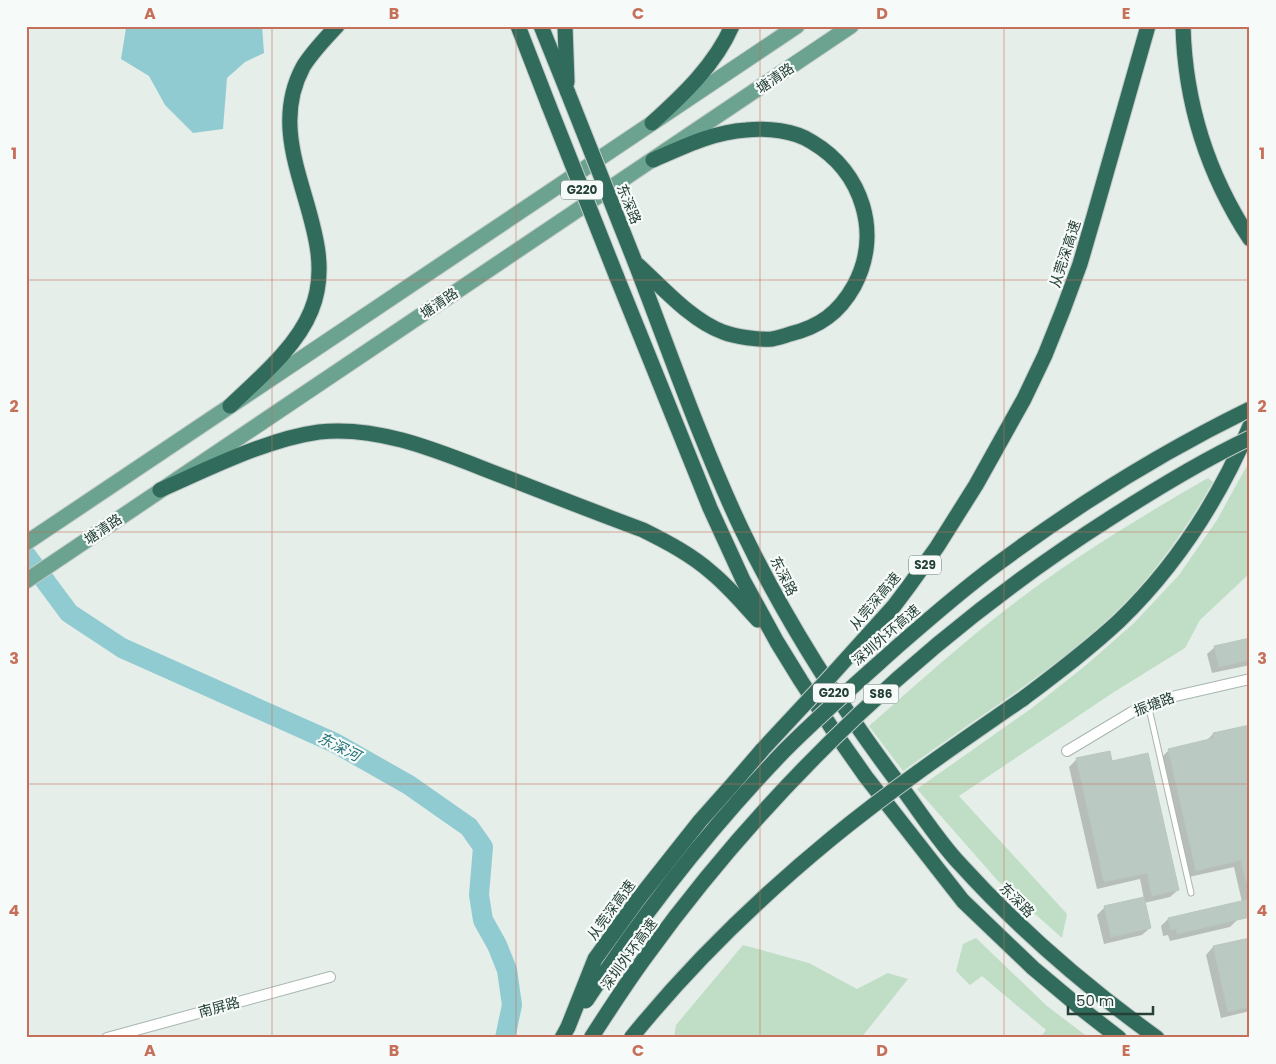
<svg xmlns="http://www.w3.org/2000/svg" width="1276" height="1064" viewBox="0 0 1276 1064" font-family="Poppins,'Noto Sans SC',sans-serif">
<rect width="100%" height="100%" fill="#e5eee9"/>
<g fill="#bfdec5">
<polygon points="1250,460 1250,573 1200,620 1185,648 1114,692 959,796 1067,914 1062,938 998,881 917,789 1032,708 1085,666 1134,623 1179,575 1217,520"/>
<path d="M1208 478 1213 482C1191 521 1166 557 1137 590 1096 635 1046 671 996 706 965 727 934 749 903 771L869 726C921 680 973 633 1029 592 1086 550 1147 513 1208 478Z"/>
<polygon points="976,938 1047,1006 1089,1038 1040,1038 1046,1030 982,976 970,985 956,971 963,944"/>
<polygon points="743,945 809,963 857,989 888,973 908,979 861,1038 674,1038 676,1025"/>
</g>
<polygon fill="#90cbd1" points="125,26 262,26 264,53 245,62 227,78 223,129 193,133 165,105 149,76 121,59 126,28"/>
<g fill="#0003">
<polygon points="1250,639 1250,665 1212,673 1207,654 1215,647"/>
<polygon points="1250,726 1250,917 1237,920 1230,927 1170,941 1168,935 1163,936 1161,926 1168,919 1242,902 1234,867 1189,877 1162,757 1169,750 1206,741 1213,734"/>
<polygon points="1109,752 1111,762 1178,890 1170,897 1144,903 1150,928 1142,935 1104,944 1097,915 1105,907 1144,899 1140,879 1097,889 1069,767 1076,760"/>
<polygon points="1250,939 1250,1011 1221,1018 1206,955 1213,947"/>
</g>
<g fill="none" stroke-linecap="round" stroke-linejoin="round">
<polyline stroke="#90cbd1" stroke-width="20" points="26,555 69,613 122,648 335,743 409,785 469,827 483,847 479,895 483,920 497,945 507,970 512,1005 505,1038"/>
</g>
<g fill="#bac9c2" stroke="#b8c7c0">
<polygon points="1250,638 1250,660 1219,667 1214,646"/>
<polygon points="1250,725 1250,881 1246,882 1241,860 1196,871 1168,749 1214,738 1213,733"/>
<polygon points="1110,751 1112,761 1148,753 1179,890 1152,896 1147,873 1104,882 1076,758"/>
<polygon points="1144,897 1151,928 1111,937 1104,906"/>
<polygon points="1250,899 1250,917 1177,934 1176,928 1171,930 1168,918"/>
<polygon points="1250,938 1250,1007 1228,1012 1213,946"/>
</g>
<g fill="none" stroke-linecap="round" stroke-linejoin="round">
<g stroke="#a8b6b0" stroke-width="7">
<polyline id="lane" points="1148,704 1191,893"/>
</g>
<g stroke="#a8b6b0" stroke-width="12">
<g id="street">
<polyline points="1067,751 1132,712 1148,704 1167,698 1250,679"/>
<polyline points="107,1038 330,977"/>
</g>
</g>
<g stroke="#c2cac7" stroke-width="17">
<g id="primary">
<polyline points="26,543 797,26"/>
<polyline points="26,581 851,26"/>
</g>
</g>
<g stroke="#c2cac7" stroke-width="17">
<g id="highway">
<polyline points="518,26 549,106"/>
<polyline points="541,26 568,93"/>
<polyline points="565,26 567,82"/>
<path d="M1183 26C1185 102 1208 175 1250 239"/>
<path d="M652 123C683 95 715 65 732 26"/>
<path d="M635 262C669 350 701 443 741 528 787 624 841 708 905 792 922 815 940 843 960 864 1019 929 1086 987 1157 1038"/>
<path d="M638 265C662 287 692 321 723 332 736 337 759 340 772 339 778 338 784 336 790 334 819 327 839 313 854 286 882 234 863 172 812 142 794 130 767 128 746 130 713 132 683 147 653 160"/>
<polyline points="616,275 710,508 743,580 777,642 801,681 833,730 866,777 963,901 1033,968 1083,1010 1119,1038"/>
<path d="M230 406C258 379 296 348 311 311 345 230 258 151 303 67 312 52 325 39 337 26"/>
<path d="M160 490C208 469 267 439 319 432 383 425 447 455 505 477 551 495 597 513 643 530 667 542 692 555 712 573 729 587 743 604 758 620"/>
<path d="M1024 698C1057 673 1089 649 1119 621 1176 566 1219 499 1250 426"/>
<polyline points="562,1038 568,1027"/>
</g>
</g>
<use href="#lane" stroke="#fff" stroke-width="5"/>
<use href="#street" stroke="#fff" stroke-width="10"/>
<use href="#primary" stroke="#6ba290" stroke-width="15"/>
<use href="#highway" stroke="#316b5b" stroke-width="15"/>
<g stroke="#c2cac7" stroke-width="17" stroke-linecap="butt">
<g id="highway-bridge">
<polyline points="568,93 635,262"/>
<polyline points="549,106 616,275"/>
<path d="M586 1001C644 912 711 827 785 750 821 714 860 680 898 646 930 618 962 590 996 565 1074 507 1162 452 1250 409"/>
<polyline points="568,1027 595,959 639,898 700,821 732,785 763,749 829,678 894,606 909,586 937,547 976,485 1024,399 1045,355 1063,310 1080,264 1094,216 1148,26"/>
<path d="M591 1038C609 1010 627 982 647 955 771 784 930 633 1109 519 1154 490 1201 461 1250 438"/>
<path d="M631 1038C690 965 759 898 832 838 893 788 959 743 1024 698"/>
</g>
</g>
<use href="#highway-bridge" stroke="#316b5b" stroke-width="15"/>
</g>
<path fill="none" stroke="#c66f5a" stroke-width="1" stroke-opacity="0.55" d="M272 26V1038M516 26V1038M760 26V1038M1004 26V1038M26 280H1250M26 532H1250M26 784H1250"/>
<g text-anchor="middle" stroke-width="4.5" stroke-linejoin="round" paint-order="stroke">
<g fill="#f6faf8" stroke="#647870" stroke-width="1">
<rect x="561" y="180.5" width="42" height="19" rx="4"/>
<rect x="909" y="555.5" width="32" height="19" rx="4"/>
<rect x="813" y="683.5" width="42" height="19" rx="4"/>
<rect x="863.5" y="684.5" width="35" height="19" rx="4"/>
</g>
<g font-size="12" font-weight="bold" fill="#254036">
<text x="582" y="194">G220</text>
<text x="925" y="569">S29</text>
<text x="834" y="697">G220</text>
<text x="881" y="698">S86</text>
</g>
<g font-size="14" fill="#254036" stroke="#f6faf8">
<text transform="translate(775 78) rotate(-34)" y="5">塘清路</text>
<text transform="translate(629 204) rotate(68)" y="5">东深路</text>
<text transform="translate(1065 254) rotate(-72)" y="5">从莞深高速</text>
<text transform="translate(439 303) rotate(-34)" y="5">塘清路</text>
<text transform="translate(103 529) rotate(-34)" y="5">塘清路</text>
<text transform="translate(784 576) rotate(63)" y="5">东深路</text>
<text transform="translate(875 601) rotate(-50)" y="5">从莞深高速</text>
<text transform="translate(886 635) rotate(-41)" y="5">深圳外环高速</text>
<text transform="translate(1154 704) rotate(-20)" y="5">振塘路</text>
<text transform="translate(1017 900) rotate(45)" y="5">东深路</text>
<text transform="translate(611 910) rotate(-54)" y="5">从莞深高速</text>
<text transform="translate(629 954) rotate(-54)" y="5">深圳外环高速</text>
<text transform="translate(219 1007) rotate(-15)" y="5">南屏路</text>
</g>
<g font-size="15" font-style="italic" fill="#20727a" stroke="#f6faf8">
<text transform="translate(339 747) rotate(27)" y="5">东深河</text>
</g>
</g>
<rect width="1276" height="1064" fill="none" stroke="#f6faf8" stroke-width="55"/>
<path d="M1068 1006v8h85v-8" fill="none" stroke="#254036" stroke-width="2.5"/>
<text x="1076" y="1006" font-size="15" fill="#254036" stroke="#f6faf8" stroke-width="4" paint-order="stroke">50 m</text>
<rect x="28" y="28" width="1220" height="1008" fill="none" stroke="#c66f5a" stroke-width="2"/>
<g font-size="16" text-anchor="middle" font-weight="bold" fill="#c66f5a">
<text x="150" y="19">A</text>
<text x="394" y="19">B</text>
<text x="638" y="19">C</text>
<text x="882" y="19">D</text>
<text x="1126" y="19">E</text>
<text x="14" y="159">1</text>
<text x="1262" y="159">1</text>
<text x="14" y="412">2</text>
<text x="1262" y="412">2</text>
<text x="14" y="664">3</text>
<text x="1262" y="664">3</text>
<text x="14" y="916">4</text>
<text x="1262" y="916">4</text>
<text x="150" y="1056">A</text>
<text x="394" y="1056">B</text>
<text x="638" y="1056">C</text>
<text x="882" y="1056">D</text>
<text x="1126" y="1056">E</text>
</g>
</svg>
